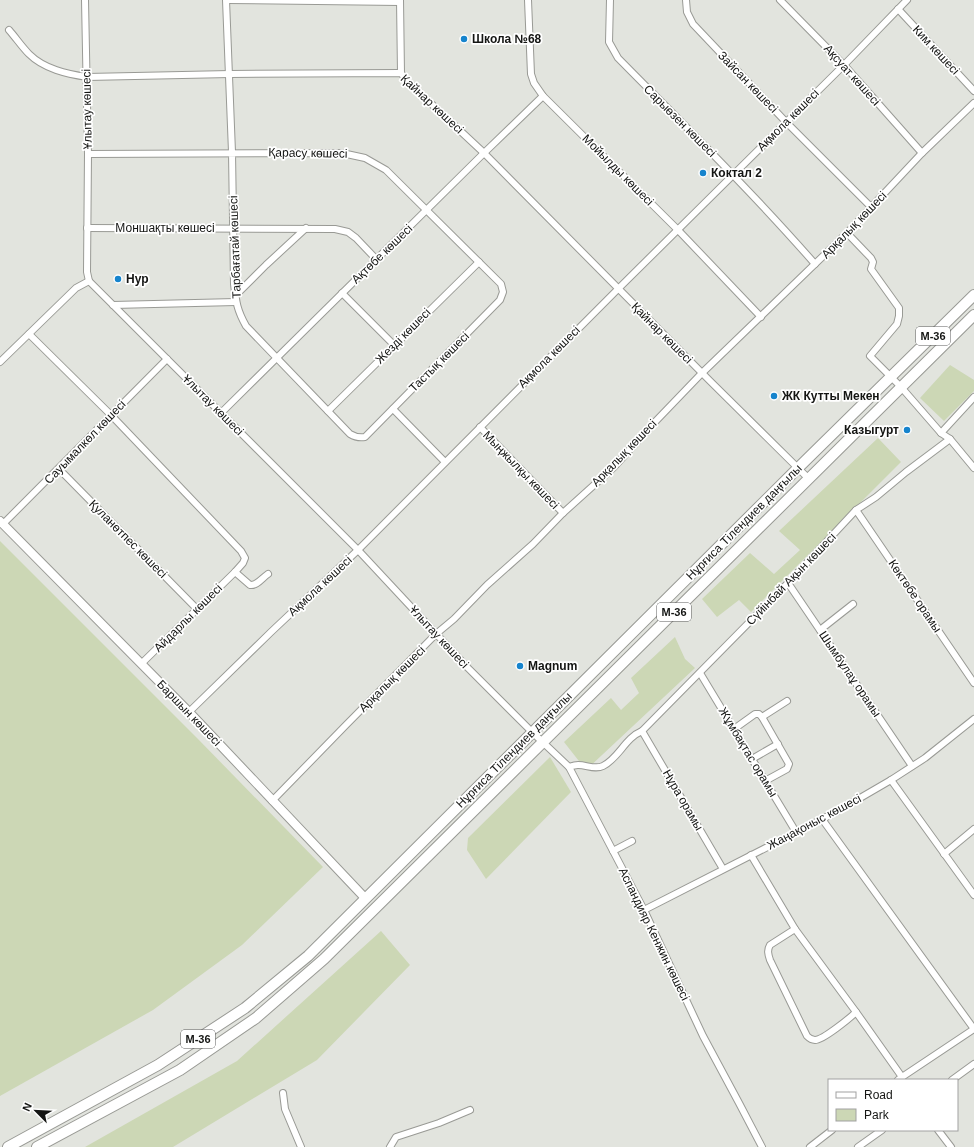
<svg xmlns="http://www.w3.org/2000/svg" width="974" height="1147" viewBox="0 0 974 1147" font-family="Helvetica,sans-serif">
<rect width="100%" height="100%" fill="#e2e4de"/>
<g fill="#ccd7b5">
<polygon points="950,365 974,380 974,391 944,421 920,398"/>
<polygon points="878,438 901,462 751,612 739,600 717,617 702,599 750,553 774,574 800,550 779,531"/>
<polygon points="0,541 197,738 323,867 242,945 153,1010 0,1096"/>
<polygon points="675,637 685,659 695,668 586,770 564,742 611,698 621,710 639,693 631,678"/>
<polygon points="550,757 571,792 486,879 467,850 468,838"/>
<polygon points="381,931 410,965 317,1060 173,1147 85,1147 237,1061"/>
</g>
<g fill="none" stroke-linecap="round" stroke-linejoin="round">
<g stroke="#999a95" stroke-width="8">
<g id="minor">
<polyline points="85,0 88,154 87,272 89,281 358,550 468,668 532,732 569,767 644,910 703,1036 739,1103 762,1147"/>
<polyline points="228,0 400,2"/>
<polyline points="400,0 401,73"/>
<polyline points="528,0 531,74 534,83 543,96 678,230 761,317"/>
<path d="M610 0 609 42 618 58C685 126 753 193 815 264"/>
<polyline points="686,0 687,12 693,24 786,122 872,208"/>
<polyline points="780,0 844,65 922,153"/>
<polyline points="898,9 974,91"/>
<path d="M9 30C16 38 22 47 29 54 44 69 67 74 87 77L230 74 401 73 408 82 484 153 710 381 809 479"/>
<path d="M88 154 342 153 365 158 386 170 501 284 503 292 500 300 365 437C359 438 355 437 350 434L246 326C237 310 236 302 234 284L232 152 226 0"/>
<polyline points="87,228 335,229 348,232 356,238 376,259"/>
<polyline points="847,233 871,258 873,262 871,269 899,308 899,316 897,324 870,356 901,387 941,433 950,439 974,468"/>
<polyline points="342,293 394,345"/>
<polyline points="235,296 266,265 306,228"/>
<polyline points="113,305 236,302"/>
<polyline points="29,334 111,415 241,551 245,558 243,563 235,572 141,664"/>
<polyline points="0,362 76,288 89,281"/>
<polyline points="393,409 445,462"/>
<polyline points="328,411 479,262"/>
<polyline points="221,413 484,153 543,96"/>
<polyline points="480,427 563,513"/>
<polyline points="941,433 974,397"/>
<polyline points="59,469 197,609"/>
<polyline points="856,510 974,683"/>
<polyline points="3,524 167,359"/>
<path d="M235 572 250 585C257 586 262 578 268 574"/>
<polyline points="788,583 912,766"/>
<polyline points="820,630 853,604"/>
<polyline points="700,673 796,832"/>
<polyline points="189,712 271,632 358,550 618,289 844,65 907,0"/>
<polyline points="762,717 787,701"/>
<polyline points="734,729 755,714 759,714 762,717 789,764 787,769 765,781"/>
<polyline points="642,731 723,869"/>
<polyline points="752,759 778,744"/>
<path d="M569 767C572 766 575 765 578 765 587 765 595 770 603 766 619 758 625 738 642 731L788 583 856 510 876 497 906 472 950 439"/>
<polyline points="891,780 974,895"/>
<polyline points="272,801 346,725 436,634 454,619 487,585 533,544 563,513 614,467 653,424 702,373 847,233 922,153 974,103"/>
<polyline points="822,819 974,1029"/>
<polyline points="613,851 632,841"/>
<polyline points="944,854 974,829"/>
<path d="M751 855 795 929 770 945C767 950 768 954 770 960L807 1036C809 1038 812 1040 815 1040 823 1040 850 1018 856 1012L902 1077 898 1080"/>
<polyline points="644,910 836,812 891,780 925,758 974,719"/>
<polyline points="795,929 856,1012"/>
<polyline points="902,1077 974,1029"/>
<polyline points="952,1080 974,1064"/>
<polyline points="283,1093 285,1109 301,1147"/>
<polyline points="938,1130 951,1147"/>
<polyline points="390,1147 396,1137 439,1123 470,1110"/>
<polyline points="810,1147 832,1130"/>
<polyline points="858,1147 882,1130"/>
</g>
</g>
<g stroke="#999a95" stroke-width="10">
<polyline id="tertiary" points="0,521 189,712 365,898"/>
</g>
<g stroke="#999a95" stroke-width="12">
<g id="primary">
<polyline points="8,1147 158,1065 245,1008 308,956 798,468 974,295"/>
<polyline points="37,1147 180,1070 256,1018 324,959 974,315"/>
</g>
</g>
<use href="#minor" stroke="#fff" stroke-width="6"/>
<use href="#tertiary" stroke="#fff" stroke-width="8"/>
<use href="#primary" stroke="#fff" stroke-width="10"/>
</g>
<g fill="#1684cd" stroke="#fff" stroke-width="1.5">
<circle cx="464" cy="39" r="4"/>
<circle cx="703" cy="173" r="4"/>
<circle cx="118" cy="279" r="4"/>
<circle cx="774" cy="396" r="4"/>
<circle cx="907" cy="430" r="4"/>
<circle cx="520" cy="666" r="4"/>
</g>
<g text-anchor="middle" stroke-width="3.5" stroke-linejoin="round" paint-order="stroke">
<g fill="#fff" stroke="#5a5b5a" stroke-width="1">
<rect x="916" y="327" width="34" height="18" rx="3"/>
<rect x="657" y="603" width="34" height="18" rx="3"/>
<rect x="181" y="1030" width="34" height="18" rx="3"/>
</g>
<g font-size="11" font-weight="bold" fill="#141513">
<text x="933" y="340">M-36</text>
<text x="674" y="616">M-36</text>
<text x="198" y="1043">M-36</text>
</g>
<g font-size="12" font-weight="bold" fill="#141513" stroke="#fff" text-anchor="start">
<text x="472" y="43">Школа №68</text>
<text x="711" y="177">Коктал 2</text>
<text x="126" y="283">Нур</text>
<text x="782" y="400">ЖК Кутты Мекен</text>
<text x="899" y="434" text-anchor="end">Казыгурт</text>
<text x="528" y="670">Magnum</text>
</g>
<g font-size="12" fill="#141513" stroke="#fff">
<text transform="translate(936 50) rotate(47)" y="4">Ким көшесі</text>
<text transform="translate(852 75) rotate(48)" y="4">Ақсуат көшесі</text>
<text transform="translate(748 82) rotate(46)" y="4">Зайсан көшесі</text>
<text transform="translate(432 104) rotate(43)" y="4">Қайнар көшесі</text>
<text transform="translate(87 109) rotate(-91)" y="4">Ұлытау көшесі</text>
<text transform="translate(788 120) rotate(-45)" y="4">Ақмола көшесі</text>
<text transform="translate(680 121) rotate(45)" y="4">Сарыөзен көшесі</text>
<text transform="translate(308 153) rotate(1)" y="4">Қарасу көшесі</text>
<text transform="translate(618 170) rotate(45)" y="4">Мойылды көшесі</text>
<text transform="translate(854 225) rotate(-46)" y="4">Арқалық көшесі</text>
<text x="165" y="232">Моншақты көшесі</text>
<text transform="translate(235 247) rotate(-92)" y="4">Тарбағатай көшесі</text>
<text transform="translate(382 254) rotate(-44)" y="4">Ақтөбе көшесі</text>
<text transform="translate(662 333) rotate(45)" y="4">Қайнар көшесі</text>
<text transform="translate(403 336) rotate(-45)" y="4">Жезді көшесі</text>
<text transform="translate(549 357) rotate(-45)" y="4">Ақмола көшесі</text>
<text transform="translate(439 362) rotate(-45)" y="4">Тастық көшесі</text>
<text transform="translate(213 405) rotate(45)" y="4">Ұлытау көшесі</text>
<text transform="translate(85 442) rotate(-46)" y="4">Сауымалкөл көшесі</text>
<text transform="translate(624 453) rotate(-46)" y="4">Арқалық көшесі</text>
<text transform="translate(521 470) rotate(46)" y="4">Мыңжылқы көшесі</text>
<text transform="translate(744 522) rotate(-45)" y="4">Нұрғиса Тілендиев даңғылы</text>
<text transform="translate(128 539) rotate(45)" y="4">Қуланөтпес көшесі</text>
<text transform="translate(791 579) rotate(-46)" y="4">Сүйінбай Ақын көшесі</text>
<text transform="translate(320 586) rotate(-43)" y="4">Ақмола көшесі</text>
<text transform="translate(915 596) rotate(56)" y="4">Көктөбе орамы</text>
<text transform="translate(188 618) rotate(-45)" y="4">Айдарлы көшесі</text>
<text transform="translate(439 637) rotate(47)" y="4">Ұлытау көшесі</text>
<text transform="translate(850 674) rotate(56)" y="4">Шымбұлаұ орамы</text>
<text transform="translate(392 679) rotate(-45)" y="4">Арқалық көшесі</text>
<text transform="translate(189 713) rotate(46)" y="4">Баршын көшесі</text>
<text transform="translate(514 750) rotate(-45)" y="4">Нұрғиса Тілендиев даңғылы</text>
<text transform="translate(748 752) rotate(59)" y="4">Жұмбақтас орамы</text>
<text transform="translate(683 800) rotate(60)" y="4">Нұра орамы</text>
<text transform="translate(814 822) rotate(-28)" y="4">Жаңақоныс көшесі</text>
<text transform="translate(654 934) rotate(64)" y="4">Аспандияр Кенжин көшесі</text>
</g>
</g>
<rect x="828" y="1079" width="130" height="52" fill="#ffffff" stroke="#a1a1a1"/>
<rect x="836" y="1092" width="20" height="6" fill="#ffffff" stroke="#a1a1a1"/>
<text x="864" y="1099" font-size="12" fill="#141513">Road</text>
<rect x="836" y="1109" width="20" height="12" fill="#ccd7b5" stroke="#a1a1a1"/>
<text x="864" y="1119" font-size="12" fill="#141513">Park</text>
<g transform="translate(36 1111) rotate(294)" stroke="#ffffff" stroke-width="3" paint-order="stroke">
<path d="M0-3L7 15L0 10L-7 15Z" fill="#141513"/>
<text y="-6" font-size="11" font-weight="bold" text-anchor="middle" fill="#141513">N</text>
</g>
</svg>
